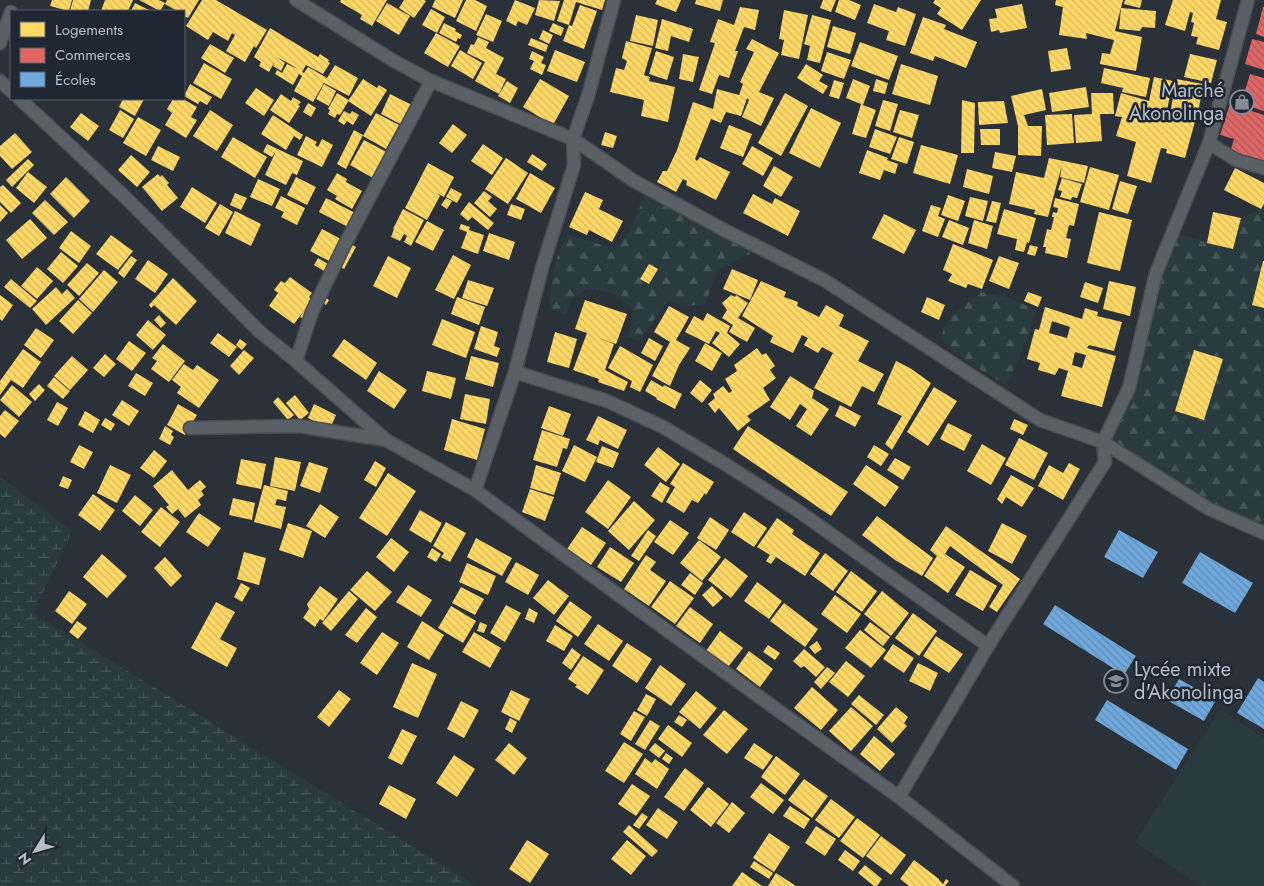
<svg xmlns="http://www.w3.org/2000/svg" width="1264" height="886" viewBox="0 0 1264 886" font-family="Jost,sans-serif">
<defs>
<pattern id="forest-firs" width="22" height="20" patternUnits="userSpaceOnUse" patternTransform="scale(1.25)"><rect width="22" height="20" fill="#293b3e"/><path d="M5 1l3.5 6h-7zM16 11l3.5 6h-7z" fill="#465558"/></pattern>
<pattern id="wetland-marsh" width="20" height="14" patternUnits="userSpaceOnUse" patternTransform="scale(1.25)"><rect width="20" height="14" fill="#293b3e"/><path d="M1 5h8M5 5V1M11 12h8M15 12V8" fill="none" stroke="#465558"/></pattern>
<pattern id="homes-back-hatch" width="6" height="6" patternUnits="userSpaceOnUse" patternTransform="scale(1.25)"><rect width="6" height="6" fill="#ffd966"/><path d="M-1 5l2 2M0 0l6 6M5-1l2 2" fill="none" stroke="#d7b95e"/></pattern>
<pattern id="shops-back-hatch" width="6" height="6" patternUnits="userSpaceOnUse" patternTransform="scale(1.25)"><rect width="6" height="6" fill="#e06666"/><path d="M-1 5l2 2M0 0l6 6M5-1l2 2" fill="none" stroke="#ad5859"/></pattern>
<pattern id="schools-back-hatch" width="6" height="6" patternUnits="userSpaceOnUse" patternTransform="scale(1.25)"><rect width="6" height="6" fill="#6fa8dc"/><path d="M-1 5l2 2M0 0l6 6M5-1l2 2" fill="none" stroke="#618cb4"/></pattern>
</defs>
<rect width="100%" height="100%" fill="#2b3138"/>
<g fill="url(#forest-firs)">
<path d="M648 188 761 249 718 269 705 304 683 306 668 300 639 341 628 337 633 312C622 294 608 292 589 288L572 299 566 315 550 308C551 280 553 259 568 235L616 249 631 228Z"/>
<polygon points="1264,206 1264,533 1209,509 1103,442 1129,388 1174,232 1207,243 1233,249 1241,218 1261,209"/>
<path d="M981 292 1013 299 1035 310 1031 330 1007 386C984 370 959 361 941 339 944 318 966 304 981 292Z"/>
</g>
<polygon fill="url(#wetland-marsh)" points="0,477 72,531 33,613 477,886 0,886"/>
<polygon fill="#293b3e" points="1220,710 1264,738 1264,886 1202,886 1135,842"/>
<g fill="url(#homes-back-hatch)" fill-rule="evenodd">
<polygon points="52,0 72,0 69,11 50,6"/>
<polygon points="73,0 91,0 88,11 70,11"/>
<polygon points="105,0 133,0 128,11 101,11"/>
<polygon points="139,0 159,0 165,3 160,11"/>
<polygon points="167,0 199,0 188,18 184,16 184,11 177,11 165,4"/>
<polygon points="202,0 216,0 267,30 256,48 254,46 245,62 226,51 235,35 232,33 228,41 213,32 208,40 186,26"/>
<polygon points="341,0 387,0 372,26 360,19 362,15 340,2"/>
<polygon points="404,0 424,0 426,1 414,18 399,8"/>
<polygon points="435,0 463,0 455,18 432,7"/>
<polygon points="466,0 475,0 487,6 476,31 456,21"/>
<polygon points="515,0 535,8 527,25 518,21 516,26 506,21"/>
<polygon points="539,0 560,1 554,21 535,15"/>
<polygon points="564,0 605,0 602,10 576,2 569,25 557,21"/>
<polygon points="657,0 681,0 676,12 655,4"/>
<polygon points="696,0 723,0 720,11 695,4"/>
<polygon points="823,0 836,0 831,12 820,8"/>
<polygon points="839,0 849,0 861,5 855,20 835,12"/>
<polygon points="935,0 981,0 962,30 937,14 941,8 933,3"/>
<polygon points="1056,0 1123,0 1115,31 1142,37 1136,71 1100,64 1102,53 1110,54 1114,40 1086,33 1087,39 1059,35 1063,7 1055,5"/>
<polygon points="1125,0 1142,0 1140,8 1124,4"/>
<polygon points="1173,0 1221,0 1216,19 1227,22 1219,50 1196,44 1198,37 1191,36 1194,23 1191,22 1193,13 1190,12 1185,31 1165,25"/>
<polygon points="135,3 149,10 148,11 131,11"/>
<polygon points="387,3 410,16 399,35 376,21"/>
<polygon points="874,4 896,12 898,7 916,14 905,46 886,40 889,31 867,23"/>
<polygon points="1022,4 1027,28 1000,33 999,30 991,32 989,19 997,18 995,9"/>
<polygon points="580,5 597,11 584,49 563,41 569,25 572,26"/>
<polygon points="740,7 759,10 755,30 744,27 735,51 738,51 729,78 719,75 712,94 699,90 715,43 710,42 718,19 734,25"/>
<polygon points="1121,8 1156,11 1155,28 1142,27 1140,31 1119,29"/>
<polygon points="431,9 445,17 437,33 422,25"/>
<polygon points="784,10 808,15 799,59 781,55 784,40 779,39"/>
<polygon points="486,14 502,21 493,42 476,35"/>
<polygon points="636,15 658,20 653,46 630,41"/>
<polygon points="812,15 831,20 820,63 807,60 810,46 804,44"/>
<polygon points="923,17 946,25 944,29 977,42 966,68 935,56 933,61 910,53"/>
<polygon points="662,19 693,29 689,42 671,36 668,51 655,48"/>
<polygon points="444,23 456,29 455,31 462,35 460,39 458,38 456,42 439,33"/>
<polygon points="553,23 564,28 561,36 549,31"/>
<polygon points="833,26 856,33 850,54 827,47"/>
<polygon points="270,28 318,57 320,54 329,60 328,62 330,63 323,74 306,65 302,72 304,73 308,67 327,78 335,65 358,78 349,96 324,83 313,102 294,91 302,76 299,74 293,85 275,74 277,70 282,73 287,64 300,70 277,57 285,63 281,71 273,66 275,61 269,72 259,66 261,62 254,57"/>
<polygon points="543,30 553,35 549,44 539,39"/>
<polygon points="436,33 460,46 448,67 424,53"/>
<polygon points="478,37 489,42 486,48 504,58 496,74 506,79 499,94 475,81 485,62 467,53 471,44 474,45"/>
<polygon points="531,38 548,45 546,52 528,45"/>
<polygon points="752,39 779,53 759,92 774,98 761,126 742,117 749,100 747,98 741,116 726,112 721,123 711,119 695,159 697,161 700,157 730,172 716,200 686,185 687,181 683,179 676,192 657,182 663,171 667,171 677,150 693,102 713,109 717,89 739,95 743,84 740,82 754,52 746,49"/>
<polygon points="626,41 652,48 644,75 650,77 649,81 675,87 668,122 641,116 644,100 610,92 616,68 624,70 627,61 622,58"/>
<polygon points="860,42 898,56 889,80 851,66"/>
<polygon points="210,44 234,58 225,73 201,58"/>
<polygon points="1067,48 1071,69 1051,72 1048,51"/>
<polygon points="460,50 482,63 473,79 451,66"/>
<polygon points="555,50 585,62 577,82 547,71"/>
<polygon points="532,51 544,57 541,63 546,65 542,75 530,69 534,61 529,59"/>
<polygon points="656,51 674,57 667,80 649,74"/>
<polygon points="827,52 851,60 844,79 821,71"/>
<polygon points="683,54 699,57 693,82 679,79"/>
<polygon points="1190,54 1217,60 1211,83 1184,77"/>
<polygon points="204,63 232,79 221,99 193,83"/>
<polygon points="806,64 823,75 819,81 828,86 823,94 797,78"/>
<polygon points="901,64 938,76 930,105 892,94"/>
<polygon points="1104,68 1150,78 1146,97 1122,92 1123,88 1101,83"/>
<polygon points="1154,77 1173,81 1167,110 1196,118 1185,158 1166,153 1167,149 1161,148 1151,183 1127,176 1136,142 1116,136 1122,117 1115,116 1121,93 1149,101"/>
<polygon points="363,79 377,88 379,85 387,90 371,116 348,101"/>
<polygon points="540,79 569,96 553,125 523,107"/>
<polygon points="853,79 870,86 863,105 876,110 866,138 852,134 861,104 846,98"/>
<polygon points="876,79 888,83 885,94 873,91"/>
<polygon points="1176,79 1203,84 1198,114 1171,109"/>
<polygon points="834,80 844,83 839,99 829,96"/>
<polygon points="507,81 518,88 510,103 498,96"/>
<polygon points="190,84 212,97 207,105 200,101 198,104 184,96"/>
<polygon points="324,84 336,91 329,106 316,99"/>
<polygon points="1086,87 1089,107 1052,112 1049,93"/>
<polygon points="256,88 274,100 264,116 245,103"/>
<polygon points="1042,89 1046,110 1024,115 1028,126 1042,126 1041,156 1018,155 1018,126 1011,96"/>
<polygon points="337,93 349,100 340,115 337,114 335,118 328,114 330,110 328,109"/>
<polygon points="785,93 808,106 781,156 758,143"/>
<polygon points="1091,93 1113,93 1114,114 1100,114 1102,141 1076,143 1074,115 1092,114"/>
<polygon points="281,94 291,101 293,97 301,102 298,105 300,106 289,123 270,110"/>
<polygon points="390,94 418,108 408,128 381,114"/>
<polygon points="123,99 144,99 135,116 119,107"/>
<polygon points="173,99 183,99 197,107 191,117 197,120 186,138 165,125 172,113 167,109"/>
<polygon points="883,100 898,104 890,131 875,126"/>
<polygon points="962,100 975,103 974,153 961,153"/>
<polygon points="1004,101 1008,123 979,125 978,102"/>
<polygon points="308,103 316,108 311,117 303,112"/>
<polygon points="811,108 841,123 820,168 789,153"/>
<polygon points="120,110 134,119 123,138 109,130"/>
<polygon points="210,110 233,125 217,151 193,136"/>
<polygon points="900,110 919,115 912,138 893,132"/>
<polygon points="344,111 350,114 352,111 359,115 353,125 347,121 344,125 338,121"/>
<polygon points="81,113 99,126 88,141 70,127"/>
<polygon points="376,113 399,125 386,149 363,136"/>
<polygon points="1072,114 1074,143 1047,145 1045,115"/>
<polygon points="273,115 303,135 300,140 294,136 286,150 261,134"/>
<polygon points="138,117 161,130 146,156 123,143"/>
<polygon points="453,124 467,135 452,153 439,143"/>
<polygon points="729,125 752,134 743,157 720,148"/>
<polygon points="875,129 897,137 890,154 869,147"/>
<polygon points="980,129 1000,129 1000,145 981,145"/>
<polygon points="354,130 363,135 346,169 337,164"/>
<polygon points="605,132 617,136 613,148 601,145"/>
<polygon points="15,133 32,152 12,169 0,156 0,146"/>
<polygon points="306,136 317,142 315,145 318,147 322,139 333,145 322,167 297,155"/>
<polygon points="233,137 267,157 255,178 221,157"/>
<polygon points="899,137 914,142 907,164 891,159"/>
<polygon points="364,140 394,156 380,182 350,165"/>
<polygon points="267,144 303,161 297,175 292,173 286,185 265,175 276,151 272,157 263,152"/>
<polygon points="483,144 503,158 492,175 471,161"/>
<polygon points="921,145 958,155 950,184 913,173"/>
<polygon points="158,146 180,157 173,171 151,160"/>
<polygon points="752,146 773,158 763,176 742,164"/>
<polygon points="867,150 888,158 887,160 898,164 895,174 884,170 880,180 859,173"/>
<polygon points="995,152 1016,156 1012,172 992,168"/>
<polygon points="532,154 547,164 542,171 527,162"/>
<polygon points="131,155 150,172 137,187 118,170"/>
<polygon points="506,158 528,173 508,204 485,189"/>
<polygon points="1049,158 1088,166 1084,183 1060,177 1062,165 1048,217 1034,214 1035,210 1009,204 1016,172 1044,178"/>
<polygon points="28,159 34,165 12,187 6,180"/>
<polygon points="428,163 454,177 444,197 436,193 440,196 427,220 405,208"/>
<polygon points="774,166 793,177 781,197 763,186"/>
<polygon points="1090,167 1119,175 1109,210 1080,202"/>
<polygon points="1235,168 1264,183 1264,204 1261,209 1224,190"/>
<polygon points="967,169 993,176 989,194 963,187"/>
<polygon points="28,172 47,187 34,203 16,188"/>
<polygon points="337,173 347,179 346,182 362,191 352,209 335,199 337,196 327,190"/>
<polygon points="530,173 555,188 541,213 516,199"/>
<polygon points="158,174 160,177 162,175 169,183 167,185 178,198 162,211 142,187"/>
<polygon points="66,177 90,201 74,218 50,194"/>
<polygon points="296,177 316,187 307,205 287,195"/>
<polygon points="1062,178 1082,184 1077,198 1072,197 1071,200 1060,197 1062,191 1058,190"/>
<polygon points="258,179 280,189 272,206 250,197"/>
<polygon points="1120,181 1137,186 1128,214 1112,209"/>
<polygon points="3,185 21,203 11,213 0,202 0,187"/>
<polygon points="192,187 217,203 205,223 180,207"/>
<polygon points="451,188 462,194 457,203 446,197"/>
<polygon points="484,191 492,197 488,201 497,209 490,217 474,203"/>
<polygon points="585,192 603,200 599,209 623,221 612,242 589,230 587,235 569,227"/>
<polygon points="235,193 247,198 241,210 230,205"/>
<polygon points="753,194 772,204 775,198 800,211 788,236 743,213"/>
<polygon points="948,195 965,201 958,221 941,215"/>
<polygon points="281,196 305,208 297,225 281,217 284,212 275,208"/>
<polygon points="970,197 988,201 983,221 965,216"/>
<polygon points="326,198 357,214 350,228 319,212"/>
<polygon points="446,198 452,201 447,209 441,205"/>
<polygon points="1055,198 1079,204 1074,226 1069,225 1066,238 1071,239 1067,258 1045,253 1046,247 1043,247 1047,229 1051,230 1054,217 1052,217 1053,212 1057,213 1058,208 1053,207"/>
<polygon points="45,200 68,222 54,235 32,213"/>
<polygon points="992,201 1001,203 996,223 986,221"/>
<polygon points="469,202 494,223 488,230 472,217 468,221 460,214"/>
<polygon points="220,204 233,212 219,236 205,228"/>
<polygon points="511,204 525,209 521,220 507,215"/>
<polygon points="0,205 8,213 0,222"/>
<polygon points="931,205 941,208 938,216 945,219 938,237 922,231"/>
<polygon points="403,209 424,220 411,246 404,242 407,236 404,234 400,241 391,237 394,229 393,229"/>
<polygon points="1004,209 1036,218 1029,243 1027,242 1024,252 1015,250 1017,239 997,234"/>
<polygon points="235,211 261,224 251,246 225,233"/>
<polygon points="1099,212 1132,220 1120,271 1087,263"/>
<polygon points="1213,212 1241,218 1233,249 1207,243"/>
<polygon points="884,214 916,230 904,254 872,238"/>
<polygon points="30,219 47,238 22,259 6,240"/>
<polygon points="949,220 969,228 963,245 942,237"/>
<polygon points="974,220 993,226 987,249 968,243"/>
<polygon points="427,221 444,230 433,251 415,242"/>
<polygon points="461,224 470,227 469,230 484,235 478,254 461,248 467,232 459,229"/>
<polygon points="322,229 356,247 344,269 310,251"/>
<polygon points="71,231 91,246 79,263 59,248"/>
<polygon points="489,233 515,242 509,260 483,251"/>
<polygon points="111,235 133,251 118,270 96,254"/>
<polygon points="953,244 993,260 982,289 968,284 966,288 948,281 952,274 943,270"/>
<polygon points="1030,245 1038,247 1035,256 1027,254"/>
<polygon points="61,252 78,266 63,283 47,269"/>
<polygon points="453,255 471,265 454,299 435,290"/>
<polygon points="131,256 137,260 124,278 118,273"/>
<polygon points="388,256 411,268 397,298 373,286"/>
<polygon points="999,256 1019,263 1009,289 989,281"/>
<polygon points="318,258 328,264 324,271 314,265"/>
<polygon points="148,260 168,274 155,293 135,279"/>
<polygon points="1263,261 1264,261 1264,308 1252,305"/>
<polygon points="87,263 99,273 79,296 67,285"/>
<polygon points="649,264 658,269 649,284 640,279"/>
<polygon points="37,267 53,281 37,299 21,286"/>
<polygon points="732,269 758,280 750,300 723,289"/>
<polygon points="104,270 118,282 93,312 79,299"/>
<polygon points="290,277 312,293 309,297 312,300 321,294 329,300 326,305 323,303 308,322 300,317 306,308 294,324 269,306 278,293 274,290 281,281 285,283"/>
<polygon points="173,278 197,301 176,325 154,305 151,308 149,305"/>
<polygon points="11,279 37,301 30,308 4,287"/>
<polygon points="468,280 494,288 487,306 462,298"/>
<polygon points="761,281 786,292 784,297 798,302 797,306 819,317 826,305 844,315 839,326 869,341 858,361 884,374 874,392 862,386 851,407 814,388 833,353 822,347 818,353 804,345 808,338 802,335 793,353 770,342 773,336 742,316"/>
<polygon points="1109,281 1136,287 1130,316 1103,309"/>
<polygon points="1085,282 1103,288 1098,303 1080,297"/>
<polygon points="56,287 62,294 67,289 75,298 46,325 32,309"/>
<polygon points="1028,292 1042,297 1038,307 1024,301"/>
<polygon points="0,295 13,305 2,321 0,319"/>
<polygon points="731,295 735,297 736,295 748,303 738,318 755,328 747,342 729,332 733,325 722,318 727,310 722,303"/>
<polygon points="457,297 485,307 479,325 451,314"/>
<polygon points="927,297 945,305 939,320 921,312"/>
<polygon points="78,300 92,313 73,334 59,321"/>
<polygon points="585,300 627,314 616,344 598,338 614,344 605,370 628,382 624,391 598,382 599,379 573,370 587,333 575,329"/>
<polygon points="669,306 689,317 676,340 690,348 679,365 670,386 652,376 670,342 654,332"/>
<path d="M1045 307 1082 319 1085 308 1098 312 1097 316 1122 322 1114 351 1089 345 1087 348 1116 356 1102 407 1061 396 1068 371 1059 368 1055 375 1038 370 1040 363 1027 359 1035 329 1039 330ZM1052 321 1070 327 1067 338 1049 333ZM1075 352 1086 355 1082 368 1072 365Z"/>
<polygon points="707,313 730,326 727,333 740,344 729,357 712,343 720,333 716,331 709,344 685,332 694,316 703,321"/>
<polygon points="159,315 166,323 161,328 154,320"/>
<polygon points="442,319 475,332 466,358 432,345"/>
<polygon points="148,320 166,335 153,350 136,335"/>
<polygon points="481,326 498,332 494,346 500,348 497,357 474,349"/>
<polygon points="36,328 54,340 41,358 24,345"/>
<polygon points="555,332 577,339 569,368 547,362"/>
<polygon points="218,333 237,347 229,357 210,343"/>
<polygon points="649,338 663,346 655,361 641,353"/>
<polygon points="240,339 247,344 242,350 236,345"/>
<polygon points="344,339 377,363 366,380 332,356"/>
<polygon points="129,341 146,353 132,371 116,359"/>
<polygon points="705,343 722,353 712,371 695,361"/>
<polygon points="163,344 185,361 169,382 151,369 157,361 152,358"/>
<polygon points="620,346 653,365 640,392 630,387 632,381 608,368"/>
<polygon points="757,348 762,355 766,353 775,366 770,370 776,378 763,388 770,400 747,416 751,420 738,431 719,408 715,413 708,404 715,398 713,394 723,386 729,393 732,391 725,379 737,371 734,365"/>
<polygon points="23,349 41,362 23,388 11,380 0,395 0,381"/>
<polygon points="244,350 254,358 239,375 230,366"/>
<polygon points="1194,350 1223,359 1204,420 1175,411"/>
<polygon points="105,354 116,364 104,377 93,368"/>
<polygon points="72,356 88,370 70,390 54,376"/>
<polygon points="471,356 499,363 493,387 465,379"/>
<polygon points="896,361 910,368 931,383 892,450 885,444 902,416 877,404"/>
<polygon points="184,364 193,370 197,365 219,380 199,408 177,393 181,387 172,380"/>
<polygon points="379,371 407,390 394,409 367,391"/>
<polygon points="427,371 456,378 451,399 422,391"/>
<polygon points="136,373 153,383 145,396 128,386"/>
<polygon points="790,376 814,391 812,398 829,409 811,436 796,426 807,409 800,404 790,420 770,407"/>
<polygon points="54,377 70,391 63,399 47,386"/>
<polygon points="651,380 663,387 664,385 682,394 675,409 656,399 657,398 645,391"/>
<polygon points="700,380 712,390 702,403 690,393"/>
<polygon points="39,384 45,390 35,401 29,394"/>
<polygon points="12,385 32,402 19,417 0,400"/>
<polygon points="934,387 957,401 928,446 907,432"/>
<polygon points="465,394 490,399 486,424 460,419"/>
<polygon points="295,395 309,413 300,420 286,403"/>
<polygon points="278,397 294,415 288,420 273,402"/>
<polygon points="122,400 139,411 129,426 112,415"/>
<polygon points="57,402 68,408 58,426 47,420"/>
<polygon points="178,404 197,415 185,435 167,425"/>
<polygon points="314,404 336,415 330,429 308,418"/>
<polygon points="840,405 861,416 855,427 835,416"/>
<polygon points="549,406 571,414 563,436 541,428"/>
<polygon points="5,410 19,421 5,438 0,434 0,416"/>
<polygon points="85,411 100,420 93,433 78,425"/>
<polygon points="598,416 627,430 618,449 600,440 598,445 586,440"/>
<polygon points="105,418 115,424 111,431 101,425"/>
<polygon points="452,419 485,429 477,460 444,450"/>
<polygon points="1014,419 1028,425 1023,435 1010,429"/>
<polygon points="948,423 972,435 964,451 940,439"/>
<polygon points="165,426 173,431 171,435 174,437 170,445 159,439"/>
<polygon points="748,426 848,492 831,516 733,449"/>
<polygon points="542,430 570,439 567,449 563,448 557,467 533,460"/>
<polygon points="1019,438 1048,453 1034,480 1005,465"/>
<polygon points="982,444 1006,458 991,485 967,471"/>
<polygon points="79,445 93,452 84,469 70,462"/>
<polygon points="574,445 597,457 585,482 562,471"/>
<polygon points="874,445 889,454 881,466 867,457"/>
<polygon points="602,446 619,453 613,468 596,462"/>
<polygon points="658,447 680,464 666,482 644,465"/>
<polygon points="154,450 167,461 154,478 140,468"/>
<polygon points="275,457 301,462 295,491 270,486"/>
<polygon points="895,458 911,467 903,480 887,470"/>
<polygon points="241,459 266,464 261,489 236,484"/>
<polygon points="375,461 386,468 376,487 364,480"/>
<polygon points="309,462 328,468 320,493 300,486"/>
<polygon points="683,463 714,482 706,495 705,493 698,503 692,500 684,513 666,502 675,487 670,484"/>
<polygon points="1069,463 1080,469 1063,500 1038,486 1049,465 1063,473"/>
<polygon points="110,465 131,475 117,503 97,493"/>
<polygon points="536,465 561,473 554,495 530,488"/>
<polygon points="866,465 899,487 885,507 853,484"/>
<polygon points="172,470 188,490 200,480 206,487 201,491 204,495 198,500 201,505 185,518 178,509 172,514 166,507 169,505 153,486"/>
<polygon points="388,473 416,491 387,536 359,518"/>
<polygon points="1011,475 1034,488 1022,507 1006,497 1002,504 997,499"/>
<polygon points="63,476 72,480 68,489 59,486"/>
<polygon points="608,480 631,497 608,529 585,512"/>
<polygon points="660,482 670,488 662,503 651,496"/>
<polygon points="264,485 288,491 286,501 277,499 275,505 286,507 281,529 254,522"/>
<polygon points="530,489 554,497 545,521 522,512"/>
<polygon points="93,494 115,510 100,531 78,515"/>
<polygon points="135,495 153,510 140,526 122,511"/>
<polygon points="233,498 255,503 252,520 229,515"/>
<polygon points="634,501 655,520 629,550 608,531"/>
<polygon points="320,504 339,517 325,538 306,526"/>
<polygon points="161,507 180,522 160,547 141,532"/>
<polygon points="420,510 442,523 431,543 409,530"/>
<polygon points="744,512 767,528 754,547 731,532"/>
<polygon points="199,513 221,528 208,547 186,532"/>
<polygon points="877,516 933,558 922,576 895,560 862,535"/>
<polygon points="710,517 729,530 716,550 697,538"/>
<polygon points="777,518 794,530 792,534 820,553 805,576 776,557 771,564 766,561 770,555 757,547"/>
<polygon points="670,520 689,533 673,555 654,542"/>
<polygon points="446,522 466,533 450,562 441,557 444,553 433,546"/>
<polygon points="288,523 312,531 303,558 279,550"/>
<polygon points="1002,523 1027,536 1012,564 988,551"/>
<polygon points="946,526 1020,579 997,612 989,607 1003,585 950,546 945,554 965,567 948,593 924,576 937,556 930,550"/>
<polygon points="582,527 606,543 591,565 567,549"/>
<polygon points="648,530 656,536 639,561 631,556"/>
<polygon points="391,538 409,552 394,572 376,557"/>
<polygon points="476,538 512,558 502,576 467,557"/>
<polygon points="699,540 721,557 702,581 680,563"/>
<polygon points="610,547 634,563 621,582 597,567"/>
<polygon points="432,548 441,554 436,562 427,557"/>
<polygon points="244,552 266,558 259,585 237,579"/>
<polygon points="825,553 848,571 833,591 810,574"/>
<polygon points="102,554 127,576 107,598 83,577"/>
<polygon points="646,555 656,562 650,570 666,581 649,606 624,589"/>
<polygon points="165,557 182,576 171,587 154,568"/>
<polygon points="725,558 748,576 731,598 708,580"/>
<polygon points="516,562 539,575 528,595 505,582"/>
<polygon points="467,563 496,576 488,595 459,582"/>
<polygon points="970,570 997,586 983,611 955,595"/>
<polygon points="367,571 392,592 375,611 350,590"/>
<polygon points="851,571 877,591 862,612 836,592"/>
<polygon points="690,573 703,583 695,595 681,585"/>
<polygon points="548,580 569,596 554,615 533,598"/>
<polygon points="670,581 694,598 675,624 651,607"/>
<polygon points="757,582 782,601 769,619 744,601"/>
<polygon points="241,583 250,588 242,602 234,597"/>
<polygon points="408,585 432,600 421,617 396,602"/>
<polygon points="320,586 338,599 323,621 320,619 315,627 303,618 309,609 307,604"/>
<polygon points="712,586 723,598 713,607 702,595"/>
<polygon points="461,587 484,599 475,615 452,603"/>
<polygon points="69,591 87,604 72,624 55,611"/>
<polygon points="349,591 358,599 331,631 322,623"/>
<polygon points="882,591 909,613 891,636 864,614"/>
<polygon points="835,595 861,614 847,633 821,614"/>
<polygon points="570,601 592,617 578,637 556,621"/>
<polygon points="216,602 235,612 220,639 237,648 227,667 191,648"/>
<polygon points="784,603 818,629 805,647 770,621"/>
<polygon points="506,605 521,613 505,642 490,633"/>
<polygon points="451,606 476,621 463,643 438,628"/>
<polygon points="690,607 713,624 700,643 676,626"/>
<polygon points="366,608 377,617 357,643 345,635"/>
<polygon points="529,608 538,613 534,623 525,619"/>
<polygon points="913,613 937,631 919,656 895,638"/>
<polygon points="77,621 87,628 78,639 69,632"/>
<polygon points="422,621 444,635 429,660 407,647"/>
<polygon points="480,622 487,625 484,633 477,631"/>
<polygon points="870,622 890,637 883,646 864,630"/>
<polygon points="598,624 623,641 609,661 584,644"/>
<polygon points="555,625 573,636 564,651 546,641"/>
<polygon points="860,630 886,650 871,668 845,648"/>
<polygon points="720,631 743,648 728,667 706,651"/>
<polygon points="382,632 399,643 377,675 360,663"/>
<polygon points="474,632 501,648 490,668 462,652"/>
<polygon points="936,636 963,654 949,673 923,656"/>
<polygon points="817,641 822,649 815,654 809,647"/>
<polygon points="627,643 652,659 637,683 612,666"/>
<polygon points="893,644 914,658 904,673 883,659"/>
<polygon points="768,645 780,653 775,660 763,652"/>
<polygon points="572,648 581,655 571,670 562,663"/>
<polygon points="804,649 825,667 816,677 804,666 801,668 793,661"/>
<polygon points="749,651 773,669 760,687 736,669"/>
<polygon points="583,656 604,670 588,695 575,687 577,685 568,679"/>
<polygon points="846,661 865,676 848,697 829,682"/>
<polygon points="412,663 437,674 418,718 393,707"/>
<polygon points="918,663 938,673 930,691 909,681"/>
<polygon points="660,665 686,684 671,706 645,688"/>
<polygon points="827,667 835,673 821,689 814,682"/>
<polygon points="812,687 838,710 821,730 794,708"/>
<polygon points="339,690 351,699 329,727 317,717"/>
<polygon points="511,690 530,699 519,721 501,712"/>
<polygon points="696,691 717,708 700,729 679,712"/>
<polygon points="646,694 656,699 647,716 637,710"/>
<polygon points="859,695 884,715 876,725 851,704"/>
<polygon points="461,701 479,710 464,738 447,729"/>
<polygon points="851,707 873,726 851,751 829,731"/>
<polygon points="896,707 908,717 904,723 907,726 892,743 877,729"/>
<polygon points="724,710 748,729 727,754 703,735"/>
<polygon points="634,711 645,717 631,741 620,734"/>
<polygon points="679,715 687,720 682,727 674,722"/>
<polygon points="510,718 517,722 512,733 505,729"/>
<polygon points="650,720 660,726 645,750 635,744"/>
<polygon points="668,725 692,743 682,757 658,739"/>
<polygon points="402,729 417,736 402,765 388,758"/>
<polygon points="874,736 895,754 880,771 860,754"/>
<polygon points="624,742 643,754 624,783 605,771"/>
<polygon points="509,743 527,758 514,775 495,760"/>
<polygon points="655,743 665,751 659,758 649,750"/>
<polygon points="754,743 773,756 763,770 744,758"/>
<polygon points="666,753 673,758 669,764 662,759"/>
<polygon points="454,755 475,769 457,797 436,783"/>
<polygon points="776,756 800,774 785,795 761,777"/>
<polygon points="645,758 652,763 655,759 669,769 657,789 635,774"/>
<polygon points="685,768 704,783 684,811 664,797"/>
<polygon points="804,779 828,796 812,818 788,800"/>
<polygon points="761,783 784,800 773,814 750,797"/>
<polygon points="632,784 650,796 636,816 618,804"/>
<polygon points="389,785 416,799 406,819 379,804"/>
<polygon points="708,787 729,804 711,827 690,810"/>
<polygon points="831,799 855,817 839,838 815,820"/>
<polygon points="732,802 745,813 729,833 716,823"/>
<polygon points="790,806 810,819 804,829 783,816"/>
<polygon points="658,808 678,822 667,839 646,825"/>
<polygon points="642,813 648,817 639,829 633,825"/>
<polygon points="857,818 880,835 863,858 840,841"/>
<polygon points="629,825 658,851 652,857 623,832"/>
<polygon points="816,826 836,839 825,856 805,843"/>
<polygon points="769,833 790,847 774,872 753,858"/>
<polygon points="881,836 906,855 891,875 866,856"/>
<polygon points="527,840 549,854 530,883 509,869"/>
<polygon points="627,840 646,856 631,875 611,859"/>
<polygon points="845,850 860,861 853,871 838,860"/>
<polygon points="914,860 939,879 939,880 943,884 946,879 949,881 945,886 909,886 900,879"/>
<polygon points="754,861 773,873 769,879 750,867"/>
<polygon points="865,865 882,879 877,886 874,886 858,873"/>
<polygon points="742,872 762,886 732,886"/>
<polygon points="776,873 796,886 768,886"/>
</g>
<g fill="url(#shops-back-hatch)">
<polygon points="1263,7 1264,7 1264,37 1256,34"/>
<polygon points="1252,39 1264,42 1264,70 1245,64"/>
<polygon points="1250,74 1264,78 1264,111 1241,104"/>
<polygon points="1230,104 1264,115 1264,162 1230,152 1234,139 1220,135"/>
</g>
<g fill="url(#schools-back-hatch)">
<polygon points="1119,530 1158,552 1143,578 1104,557"/>
<polygon points="1200,552 1253,583 1235,613 1182,583"/>
<polygon points="1055,605 1136,656 1124,675 1043,624"/>
<polygon points="1258,678 1264,682 1264,729 1237,713"/>
<polygon points="1179,679 1216,700 1204,721 1167,700"/>
<polygon points="1107,700 1188,749 1176,770 1095,720"/>
</g>
<g fill="none" stroke-linecap="round" stroke-linejoin="round">
<g stroke="#494d53" stroke-width="15">
<g id="minor">
<polyline points="296,0 394,61 431,81 573,139 634,181 728,232 824,280 1040,420 1103,442 1209,509 1264,533"/>
<polyline points="0,43 11,12"/>
<polyline points="0,81 11,91"/>
<polyline points="20,99 126,198 260,332 296,361 386,440 475,490 680,640 899,797 1013,886"/>
<polyline points="1209,143 1236,160 1264,168"/>
<polyline points="296,361 312,312 345,244 431,81"/>
<polyline points="515,372 607,401 663,427 725,464 797,510 988,646"/>
<polyline points="190,428 299,426 386,440"/>
<polyline points="475,490 515,372 542,268 574,165 573,139 588,96 614,0"/>
<polyline points="899,797 988,646 1105,462 1103,442 1129,388 1156,273 1209,143 1248,0"/>
</g>
</g>
<use href="#minor" stroke="#5b5f66" stroke-width="12"/>
</g>
<defs>
<g id="shop-ring" transform="scale(1.25)"><circle r="9.5" fill="#1f2732" stroke="#858c96" stroke-width="1.5"/><path d="M-5-2.5h2.3a2.7 3.5 0 0 1 5.4 0H5L5.5 6h-11ZM-1.5-2.5h3a1.5 2.3 0 0 0-3 0Z" fill="#858c96"/></g>
<g id="school-ring" transform="scale(1.25)"><circle r="9.5" fill="#1f2732" stroke="#858c96" stroke-width="1.5"/><path d="M0-5L7-2L0 1L-7-2ZM-4 1L0 2.5L4 1V4Q0 6-4 4Z" fill="#858c96"/></g>
</defs>
<g fill-rule="evenodd">
<use href="#shop-ring" x="1242" y="102"/>
<use href="#school-ring" x="1116" y="681"/>
</g>
<g text-anchor="middle" stroke-width="5" stroke-linejoin="round" paint-order="stroke">
<g font-size="20" fill="#b6bdc8" stroke="#1f2732" text-anchor="end">
<text x="1224" y="97">Marché<tspan x="1224" dy="23">Akonolinga</tspan></text>
<text x="1134" y="676" text-anchor="start">Lycée mixte<tspan x="1134" dy="23">d'Akonolinga</tspan></text>
</g>
</g>
<rect x="10" y="10" width="175" height="90" fill="#1f2732" stroke="#5b636e"/>
<rect x="20" y="22" width="25" height="15" fill="#ffd966" stroke="#5b636e"/>
<text x="55" y="35" font-size="15" fill="#b6bdc8">Logements</text>
<rect x="20" y="48" width="25" height="15" fill="#e06666" stroke="#5b636e"/>
<text x="55" y="60" font-size="15" fill="#b6bdc8">Commerces</text>
<rect x="20" y="72" width="25" height="15" fill="#6fa8dc" stroke="#5b636e"/>
<text x="55" y="85" font-size="15" fill="#b6bdc8">Écoles</text>
<g transform="translate(35 851) rotate(233)" stroke="#1f2732" stroke-width="4" paint-order="stroke">
<path d="M0-4L9 19L0 12L-9 19Z" fill="#b6bdc8"/>
<text y="-8" font-size="14" font-weight="bold" text-anchor="middle" fill="#b6bdc8">N</text>
</g>
</svg>
